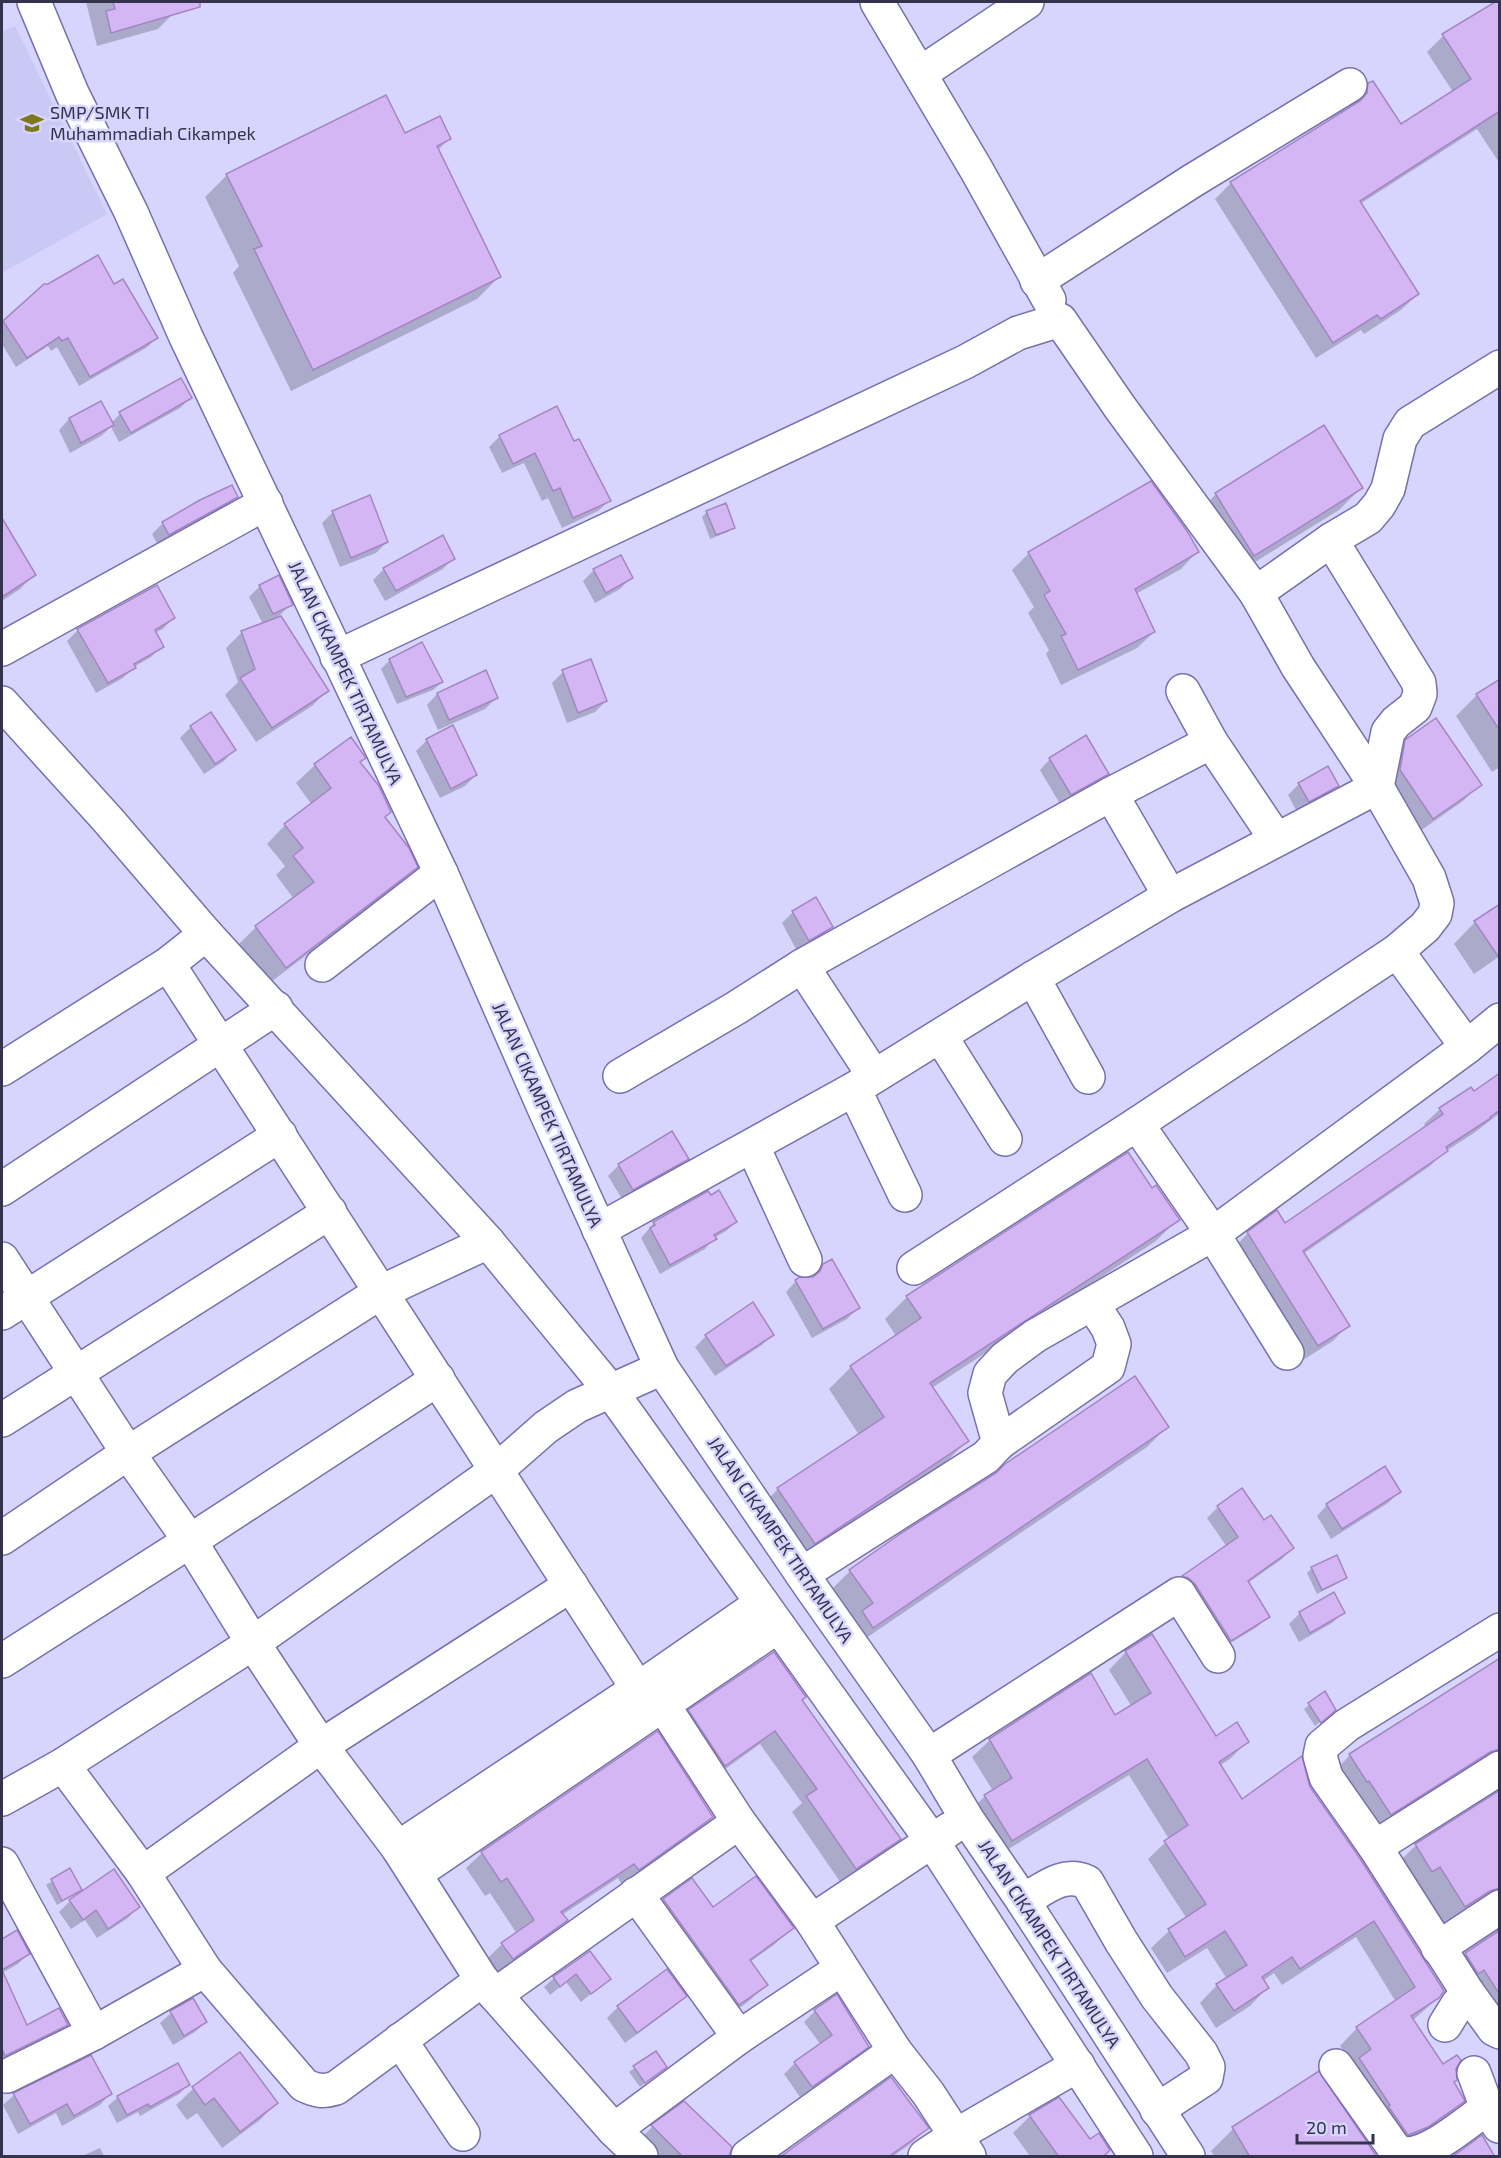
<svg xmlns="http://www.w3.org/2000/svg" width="1501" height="2158" viewBox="0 0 1501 2158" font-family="'Exo 2',sans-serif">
<rect width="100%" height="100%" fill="#d7d5fe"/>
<polygon fill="#cac8f5" points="15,26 107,214 2,273 2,31"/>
<g fill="#0003">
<polygon points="86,2 169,2 173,14 158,29 97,46"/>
<polygon points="1497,2 1500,2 1500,164 1477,129 1360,204 1418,294 1401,310 1364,334 1361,330 1316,358 1215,199 1231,183 1352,108 1353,101 1369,85 1400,126 1453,92 1427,52 1443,36"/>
<polygon points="404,135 449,139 437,151 499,277 477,299 291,391 233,273 239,266 205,197 227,175"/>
<polygon points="45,285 113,286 157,338 146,348 79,386 57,347 51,351 48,346 16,367 2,344 2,325"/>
<polygon points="191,397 180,408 119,442 111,427 101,436 70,453 59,430 69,419 100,403 111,423 120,414"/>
<polygon points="500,436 574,443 609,501 598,511 562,528 548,498 542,501 524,463 502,473 489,447"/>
<polygon points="1361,488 1339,510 1231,577 1194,516 1216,494"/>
<polygon points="236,497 225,508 158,545 152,534 163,523"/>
<polygon points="333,512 387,542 376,553 340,567 322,523"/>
<polygon points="707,512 733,527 728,532 710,539 702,517"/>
<polygon points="2,527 34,575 20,589 2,601"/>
<polygon points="1197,552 1181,569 1136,594 1154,632 1137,648 1061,685 1046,654 1049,650 1028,613 1034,607 1012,570 1029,553"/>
<polygon points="453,558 443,569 385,601 373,580 384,569"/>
<polygon points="594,570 631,578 620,589 595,603 583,581"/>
<polygon points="260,586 291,604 279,616 327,691 312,706 256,742 225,695 238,682 226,648 242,632 263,624 249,597"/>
<polygon points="173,618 163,629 155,633 162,646 151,657 134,667 123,678 96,693 67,641 78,630"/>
<polygon points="390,660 442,682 433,690 397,704 381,669"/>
<polygon points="563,672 606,701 595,712 567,723 552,683"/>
<polygon points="1500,680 1500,767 1492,772 1456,716 1476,696"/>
<polygon points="437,694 496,698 485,709 438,730 427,705"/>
<polygon points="191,727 234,750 224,761 204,774 180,738"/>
<polygon points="427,740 476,775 465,786 440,798 416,751"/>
<polygon points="1406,741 1480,784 1463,801 1416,834 1384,787 1389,758"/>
<polygon points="1050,759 1107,774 1096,785 1060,804 1040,770"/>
<polygon points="359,763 384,817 416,867 397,886 267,985 238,945 256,927 294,899 276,875 285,866 267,844 285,825 312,805 296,783 315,765"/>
<polygon points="1299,784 1337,786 1326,796 1297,812 1288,795"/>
<polygon points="815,899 831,927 820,938 797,951 782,923 793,912"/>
<polygon points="1475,922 1500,956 1474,974 1454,944"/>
<polygon points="1500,1075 1500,1113 1474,1133 1443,1153 1430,1166 1303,1254 1348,1325 1333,1341 1303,1360 1233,1249 1248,1233 1285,1225 1427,1128 1424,1124 1440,1109 1474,1093"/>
<polygon points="687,1159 676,1169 622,1199 608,1176 619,1165"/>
<polygon points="1151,1190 1178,1219 1156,1241 932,1388 967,1441 945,1463 792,1565 756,1511 778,1489 859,1435 829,1389 851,1367 896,1336 885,1319 907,1297"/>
<polygon points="736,1222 726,1231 714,1238 705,1249 660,1274 641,1238 654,1223"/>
<polygon points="824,1265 858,1308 847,1319 812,1338 786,1292 796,1281 812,1278"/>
<polygon points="772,1334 762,1345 715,1376 695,1347 706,1336"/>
<polygon points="1167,1427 1147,1447 853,1647 830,1591 850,1571"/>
<polygon points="1399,1492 1388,1503 1331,1539 1317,1516 1327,1505"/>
<polygon points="1218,1507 1264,1522 1292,1548 1282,1559 1248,1583 1268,1616 1257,1627 1219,1650 1173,1587 1183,1577 1227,1547 1207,1518"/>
<polygon points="1312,1568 1345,1577 1340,1582 1317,1594 1307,1573"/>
<polygon points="1333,1594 1343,1613 1332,1623 1299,1642 1289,1624 1300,1613"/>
<polygon points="1126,1652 1215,1738 1247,1742 1230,1759 1219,1766 1242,1801 1309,1788 1438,1998 1412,2021 1443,2067 1454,2069 1453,2082 1463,2101 1445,2119 1409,2144 1340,2046 1357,2028 1396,2002 1356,1937 1282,1985 1274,1973 1263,1981 1267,1988 1250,2006 1216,2028 1200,2003 1217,1985 1227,1979 1207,1948 1167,1973 1151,1948 1169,1931 1187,1919 1148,1859 1169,1839 1129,1775 994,1858 967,1814 985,1796 993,1791 972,1757 990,1740 1115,1717 1132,1707 1109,1670"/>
<polygon points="1500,1659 1500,2036 1444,1976 1466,1954 1496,1934 1497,1929 1494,1919 1443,1928 1394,1867 1416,1845 1496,1794 1497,1790 1494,1781 1368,1836 1328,1778 1350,1755"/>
<polygon points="1324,1694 1330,1714 1315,1726 1304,1709"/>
<polygon points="801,1700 899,1839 885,1853 841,1883 792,1812 802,1803 760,1744 710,1780 675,1726 689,1711"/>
<polygon points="712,1817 696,1833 622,1885 618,1878 562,1915 566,1920 550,1936 496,1974 486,1960 502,1944 517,1934 490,1893 485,1896 466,1868 482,1853"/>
<polygon points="70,1870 80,1890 57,1905 46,1885"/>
<polygon points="692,1880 713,1910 792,1927 775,1944 750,1962 766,1985 749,2001 722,2021 647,1917 664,1900"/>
<polygon points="70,1901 138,1907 128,1918 97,1938 85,1920 71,1929 59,1912"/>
<polygon points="16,1932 28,1954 18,1964 2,1973 2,1941"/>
<polygon points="590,1953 609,1979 581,2002 566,1982 550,1995 544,1987 554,1978"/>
<polygon points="2,1974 27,2027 66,2025 56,2035 2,2062"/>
<polygon points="685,1996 674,2007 625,2043 607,2018 618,2007"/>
<polygon points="193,2000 206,2022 195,2032 173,2045 160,2023 171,2013"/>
<polygon points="815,2011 867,2046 856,2057 800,2097 784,2074 795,2063 821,2045 804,2022"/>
<polygon points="655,2053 660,2072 640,2087 629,2072"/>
<polygon points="239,2054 276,2103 260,2120 222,2148 197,2113 187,2120 176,2105 193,2089"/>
<polygon points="1318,2073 1377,2156 1214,2156 1211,2151 1233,2129"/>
<polygon points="188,2085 179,2094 140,2116 138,2112 117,2123 108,2106 118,2097"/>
<polygon points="110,2094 100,2105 62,2126 56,2113 18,2134 3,2105 14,2095"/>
<polygon points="1059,2099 1101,2156 1030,2156 1013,2133 1030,2116"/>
<polygon points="684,2103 728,2156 648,2156 635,2144 652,2127"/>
<polygon points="927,2128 909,2145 893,2156 782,2156"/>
<polygon points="100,2148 104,2156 82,2156"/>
</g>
<g fill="#d5b6f5" stroke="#a386c1" stroke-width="1.5">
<polygon points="113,2 200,2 200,7 111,33 106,11 115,9"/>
<polygon points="1495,2 1500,2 1500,111 1360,201 1419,294 1381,319 1377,315 1333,343 1230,182 1360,101 1367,93 1368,83 1373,81 1401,124 1471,79 1442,34"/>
<polygon points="386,95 405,133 440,116 451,139 437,146 501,277 313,370 254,249 262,246 226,174"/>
<polygon points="98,255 114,284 123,279 158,338 90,377 68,338 62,341 59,337 27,358 3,321 44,284 48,284"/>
<polygon points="181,378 192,398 131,433 119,412"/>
<polygon points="101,401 114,425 81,443 69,418"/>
<polygon points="557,406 574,441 579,439 611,501 573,518 560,488 553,491 535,453 513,464 499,435"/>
<polygon points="1324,425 1363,488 1254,556 1215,493"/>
<polygon points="1151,481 1187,531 1199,552 1135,589 1155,632 1078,670 1061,636 1066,634 1044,595 1050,591 1028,552"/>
<polygon points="232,485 238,497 169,535 162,522 200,500"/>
<polygon points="370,495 388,542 351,558 332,511"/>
<polygon points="726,503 735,528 716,535 706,511"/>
<polygon points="2,518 36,575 2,597"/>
<polygon points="443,535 455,559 396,591 383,568"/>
<polygon points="621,555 633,578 606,593 593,569"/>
<polygon points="279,575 293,605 273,614 259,585"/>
<polygon points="157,585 175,618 155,630 164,647 134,664 136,668 108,683 77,629"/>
<polygon points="281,616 329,691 272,728 240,678 255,669 241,631"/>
<polygon points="422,642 443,682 406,697 389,659"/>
<polygon points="591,659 607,701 578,713 562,670"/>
<polygon points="486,670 498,698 449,720 437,693"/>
<polygon points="1500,679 1500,731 1476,694"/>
<polygon points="211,712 236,750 215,764 190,726"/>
<polygon points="1436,718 1482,785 1433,819 1400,770 1405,740"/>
<polygon points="453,725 477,775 451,789 426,739"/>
<polygon points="1086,735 1109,774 1071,795 1049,758"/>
<polygon points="351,737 366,758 360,762 379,786 391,812 385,817 409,848 418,867 286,968 255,926 314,882 293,856 303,848 284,824 331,788 314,764"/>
<polygon points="1328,766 1339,786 1309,802 1298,783"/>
<polygon points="816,897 833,927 809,941 792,911"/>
<polygon points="1500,904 1500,959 1474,921"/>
<polygon points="1500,1073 1500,1110 1490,1117 1491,1118 1446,1147 1448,1151 1303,1251 1350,1326 1318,1346 1247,1232 1277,1210 1285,1223 1443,1114 1439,1108 1471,1087 1474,1091"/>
<polygon points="672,1131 689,1159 633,1190 618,1164"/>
<polygon points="1128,1152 1152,1188 1156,1185 1180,1220 930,1383 969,1441 815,1544 777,1488 884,1417 850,1366 921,1318 906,1296"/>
<polygon points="719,1190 737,1222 714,1235 717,1239 670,1265 650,1228 655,1225 653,1222 708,1191 711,1195"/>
<polygon points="832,1259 860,1308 823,1329 795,1280 800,1277 813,1277 820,1271 823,1264"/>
<polygon points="753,1302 774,1335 726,1366 705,1335"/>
<polygon points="1135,1376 1169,1427 873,1628 862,1611 873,1603 849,1570 900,1534 996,1473 1005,1464"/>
<polygon points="1385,1466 1401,1492 1342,1529 1326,1504"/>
<polygon points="1242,1488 1264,1520 1271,1515 1294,1548 1248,1581 1270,1617 1231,1641 1195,1584 1188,1578 1182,1576 1238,1537 1217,1506"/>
<polygon points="1337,1555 1347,1578 1322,1590 1311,1567"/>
<polygon points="1334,1592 1345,1613 1310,1633 1299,1612"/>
<polygon points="1152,1634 1216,1736 1237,1722 1249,1742 1219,1762 1242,1799 1302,1756 1310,1787 1359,1857 1444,1991 1439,1998 1411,2016 1443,2064 1457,2055 1461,2060 1456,2069 1457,2080 1454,2082 1465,2101 1428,2127 1408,2135 1388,2106 1390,2105 1359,2058 1371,2049 1356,2027 1415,1987 1374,1921 1300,1969 1292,1957 1262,1977 1269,1988 1234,2011 1216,1984 1247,1965 1225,1931 1185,1957 1168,1929 1206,1904 1164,1841 1188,1825 1147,1759 1012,1841 984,1795 1012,1778 989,1739 1091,1673 1115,1715 1151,1693 1125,1651"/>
<polygon points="774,1652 806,1697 802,1700 901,1839 856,1869 806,1796 817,1789 775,1731 725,1766 688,1710"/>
<polygon points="1500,1658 1500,1749 1490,1752 1391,1815 1369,1781 1367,1782 1349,1754"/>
<polygon points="1325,1691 1336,1710 1321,1723 1308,1703"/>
<polygon points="658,1731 713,1817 639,1870 634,1864 561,1912 568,1920 513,1959 501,1943 534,1920 507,1878 501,1882 481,1852"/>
<polygon points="1500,1790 1500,1888 1490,1891 1465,1907 1440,1867 1432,1872 1415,1844"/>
<polygon points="70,1868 82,1890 62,1901 51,1879"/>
<polygon points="114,1869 140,1907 108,1929 96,1910 83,1920 69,1900"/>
<polygon points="756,1876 794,1928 750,1960 768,1985 739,2005 663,1899 692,1878 713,1907"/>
<polygon points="17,1930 30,1954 2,1970 2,1939"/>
<polygon points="1500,1930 1500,1995 1484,1970 1478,1974 1465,1953"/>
<polygon points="590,1951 611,1979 591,1994 576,1974 560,1987 553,1977"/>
<polygon points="667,1969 687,1996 637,2033 617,2006"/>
<polygon points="2,1970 27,2025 59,2008 68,2025 5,2056 2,2049"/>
<polygon points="837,1994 869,2047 812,2087 794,2062 832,2035 814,2010"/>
<polygon points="193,1998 207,2022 184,2036 170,2011"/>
<polygon points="656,2051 667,2067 645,2083 633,2066"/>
<polygon points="240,2052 278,2103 240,2132 214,2098 205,2105 192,2087"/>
<polygon points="91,2055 112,2094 74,2116 67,2104 30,2124 13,2093"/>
<polygon points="178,2063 190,2085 150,2107 148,2104 127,2115 117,2096"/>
<polygon points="1319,2071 1377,2157 1250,2157 1232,2127"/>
<polygon points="891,2077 929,2128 888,2157 780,2157"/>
<polygon points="1059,2097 1090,2139 1099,2133 1110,2150 1103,2157 1059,2157 1029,2115"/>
<polygon points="684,2101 732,2147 729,2157 683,2157 651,2125"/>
<polygon points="1482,2135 1495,2157 1451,2157 1459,2152"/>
</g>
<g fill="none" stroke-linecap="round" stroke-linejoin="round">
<g stroke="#7671ae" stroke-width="36">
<g id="minor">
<polyline points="34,2 72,93 131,212 186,337 441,873 545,1110 662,1368 810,1586 929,1755 967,1819 1023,1901 1188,2156"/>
<polyline points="877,2 976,169 1049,300"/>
<polyline points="921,73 1027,2"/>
<polyline points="1037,281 1192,181 1350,85"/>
<polyline points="1256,593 1331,540 1368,518 1379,505 1388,489 1400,439 1410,423 1500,367"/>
<polyline points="2,649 266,503"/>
<polyline points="337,657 965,362 1018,333 1060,320 1119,406 1256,593 1298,667 1377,787 1429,878 1437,903 1435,914 1425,927 1397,951 1467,1047"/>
<polyline points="1183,691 1211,742"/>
<polyline points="2,703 108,820 206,934 488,1242 610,1390 932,1841 1136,2156"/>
<polyline points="1111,794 1170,896"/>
<polyline points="168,964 638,1689"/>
<polyline points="322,965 441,873"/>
<polyline points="802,966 874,1076"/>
<polyline points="1033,978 1088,1077"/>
<polyline points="941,1037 1005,1139"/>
<polyline points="2,1069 168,964 206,934"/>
<polyline points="620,1076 736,1008 802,966 1111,794 1211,742 1276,839"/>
<polyline points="854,1089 905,1195"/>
<polyline points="1137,1124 1213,1234 1287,1353"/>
<polyline points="753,1147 805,1260"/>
<polyline points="2,1189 276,1008"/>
<polyline points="599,1230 854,1089 1033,978 1170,896 1377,787 1388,732 1396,722 1415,707 1420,694 1419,683 1331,540"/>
<polyline points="2,1259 128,1453 190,1541 253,1643 321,1746 398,1848 482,1980 614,2130 641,2156"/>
<polyline points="914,1268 1137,1124 1397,951"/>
<polyline points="2,1313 280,1135"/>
<polyline points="2,1420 330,1212"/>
<polyline points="999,1443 1108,1367 1114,1344 1108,1328 1093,1305"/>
<polyline points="2,1538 128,1453 381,1292 488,1242"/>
<polyline points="802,1574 986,1457 999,1443 985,1393 990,1374 1005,1358 1035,1336 1213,1234 1467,1047 1500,1020"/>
<polyline points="2,1661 190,1541 438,1379"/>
<polyline points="648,1682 739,1822 812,1921 895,2051 928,2093 969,2156"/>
<polyline points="929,1755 1179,1594 1218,1656"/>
<path d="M63 1765 143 1873 205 1970 304 2085C316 2091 323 2092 336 2088L482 1980"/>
<polyline points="2,1799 63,1765 253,1643 497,1470 546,1427 577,1406 662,1368"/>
<polyline points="1375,1847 1500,1768"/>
<polyline points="398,1848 648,1682 762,1603"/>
<polyline points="2,1864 94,2033"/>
<polyline points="143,1873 321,1746 571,1585"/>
<polyline points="415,1874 778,1626"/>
<polyline points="636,1894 739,2037"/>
<path d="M1023 1901C1044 1889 1063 1871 1087 1882L1121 1941 1157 1997 1201 2053 1208 2067 1206 2078 1157 2110"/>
<polyline points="812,1921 950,1829"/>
<polyline points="1438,1948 1500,1907"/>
<polyline points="1468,1993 1494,2029 1500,2032"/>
<polyline points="495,1995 739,1822"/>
<polyline points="1445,2025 1458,2004 1468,1993 1375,1847 1326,1777 1320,1756 1322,1746 1347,1725 1500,1630"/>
<polyline points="400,2040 463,2134"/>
<path d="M1336 2066 1394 2148C1398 2151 1402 2154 1406 2154 1431 2154 1467 2122 1487 2108"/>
<polyline points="1474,2073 1487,2108 1499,2126"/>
<polyline points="7,2076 94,2033 205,1970"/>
<polyline points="614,2130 739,2037 841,1969"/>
<polyline points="748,2156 895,2051"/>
<polyline points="925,2156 955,2136 1078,2065"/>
</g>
</g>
<use href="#minor" stroke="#fff" stroke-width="33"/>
</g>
<defs>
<g id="school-bare" transform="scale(1.8)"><path d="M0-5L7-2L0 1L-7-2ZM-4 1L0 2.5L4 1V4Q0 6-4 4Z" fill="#7c781d" stroke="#d7d5fe" stroke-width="2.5" paint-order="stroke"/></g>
</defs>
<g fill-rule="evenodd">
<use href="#school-bare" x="32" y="123"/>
</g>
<g text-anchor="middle" stroke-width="5" stroke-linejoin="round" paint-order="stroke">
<g font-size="18" fill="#34324c" stroke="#d7d5fe" text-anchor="start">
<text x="50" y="119">SMP/SMK TI<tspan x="50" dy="21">Muhammadiah Cikampek</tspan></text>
</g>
<g font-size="18" fill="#34324c" stroke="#d7d5fe">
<text transform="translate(345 673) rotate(65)" y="6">JALAN CIKAMPEK TIRTAMULYA</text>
<text transform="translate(547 1115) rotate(66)" y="6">JALAN CIKAMPEK TIRTAMULYA</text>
<text transform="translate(780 1540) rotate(56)" y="6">JALAN CIKAMPEK TIRTAMULYA</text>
<text transform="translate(1049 1944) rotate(57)" y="6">JALAN CIKAMPEK TIRTAMULYA</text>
</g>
</g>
<rect width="1501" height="2158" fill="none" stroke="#34324c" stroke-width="6"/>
<path d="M1297 2134v9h76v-9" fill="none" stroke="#34324c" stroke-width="3"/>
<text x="1306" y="2134" font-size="18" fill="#34324c" stroke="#d7d5fe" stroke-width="4.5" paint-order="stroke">20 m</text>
</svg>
